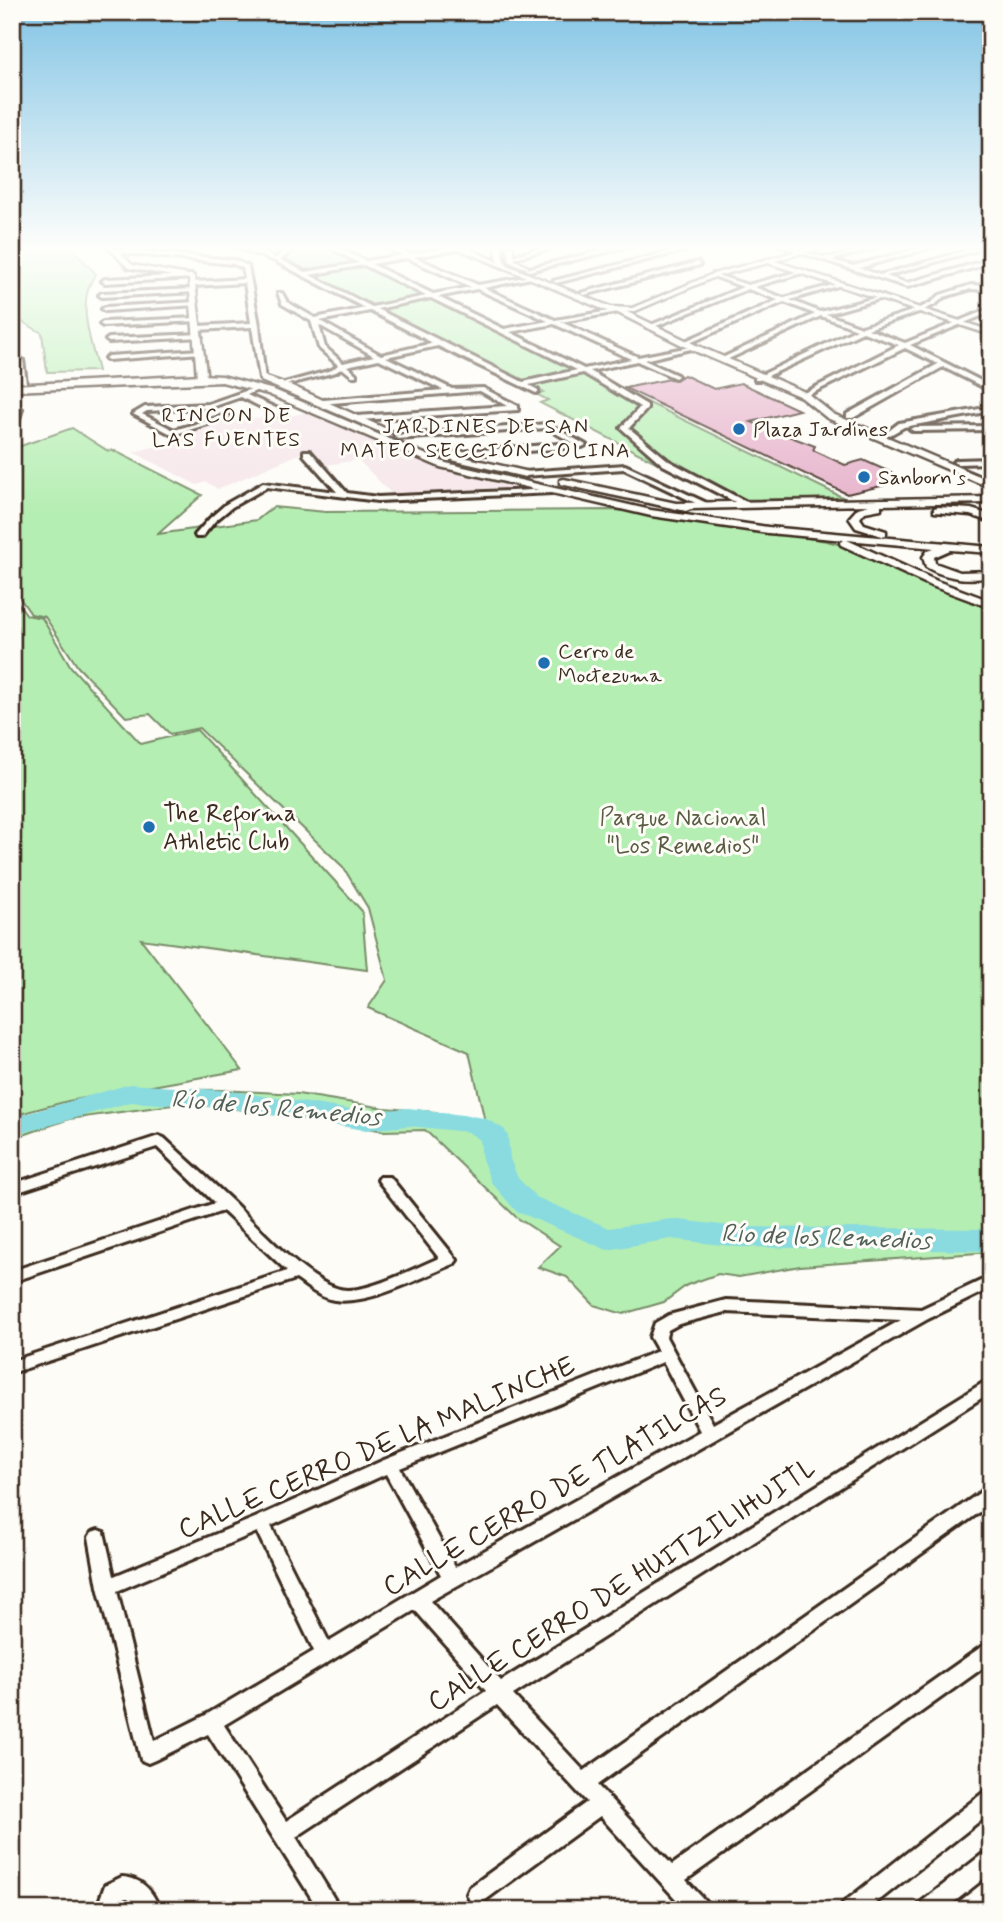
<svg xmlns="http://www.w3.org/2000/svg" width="1003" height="1922" viewBox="0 0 1003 1922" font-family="Mynerve,sans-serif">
<rect width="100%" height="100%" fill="#fdfcf7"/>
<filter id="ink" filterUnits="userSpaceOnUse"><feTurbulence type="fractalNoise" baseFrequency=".0143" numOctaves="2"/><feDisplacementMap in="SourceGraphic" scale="14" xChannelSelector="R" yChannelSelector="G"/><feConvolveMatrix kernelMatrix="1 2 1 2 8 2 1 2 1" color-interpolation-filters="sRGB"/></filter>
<g filter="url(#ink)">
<polygon fill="#f6e6ea" points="310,411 415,458 452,470 526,487 525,491 394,496 358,460 327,465 311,449 218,489 206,482 197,485 133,452 170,443 172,439 184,435 242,419 264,418 271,421"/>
<g fill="#b5eeb2" stroke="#788c68" stroke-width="2">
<path d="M12 246H70L96 274C75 299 91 342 98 371L47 372 42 333 12 316Z"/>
<polygon points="295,246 327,246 844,498 730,500 540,403 548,400 536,394 543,392 328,283 273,251"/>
<polygon points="72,428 108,451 113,450 202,495 158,534 257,520 273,507 326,512 622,510 827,541 852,548 918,580 991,610 991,1252 800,1266 739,1277 718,1274 687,1285 664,1302 623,1314 594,1305 567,1277 538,1267 560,1246 516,1217 425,1130 384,1131 325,1120 187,1103 69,1119 12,1139 12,1118 141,1089 220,1090 298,1094 384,1108 436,1112 487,1130 469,1052 368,1008 387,980 368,908 343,867 199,728 170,734 150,714 126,717 78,667 45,617 31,614 17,594 12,594 12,449"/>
<polygon points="12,595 27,615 42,618 71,667 141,744 197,730 362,911 367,970 141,939 242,1070 68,1101 12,1116"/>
</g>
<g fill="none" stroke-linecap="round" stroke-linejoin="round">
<polygon fill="#89dbe0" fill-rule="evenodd" points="130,1084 232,1091 365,1112 409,1108 485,1118 504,1129 508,1136 510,1159 518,1178 536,1197 609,1228 671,1219 738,1227 991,1229 991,1251 738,1247 671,1239 607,1250 516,1211 491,1182 482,1159 480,1140 468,1132 409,1126 365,1130 232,1109 131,1102 12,1136 12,1118"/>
</g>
<polygon fill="#e6b1ca" stroke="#3b2a1e" stroke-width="2" points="684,375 714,389 741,383 799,410 751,422 815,446 813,450 845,465 863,460 892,473 886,485 847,494 625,388 670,379 676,380"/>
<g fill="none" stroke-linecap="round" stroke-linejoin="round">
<g stroke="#3b2a1e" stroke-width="6">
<g id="minor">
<polygon points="169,246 175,246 176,247 173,249"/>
<path d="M232 246C248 246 262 251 276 258L283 252 274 246H281L290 252 281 260 305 272 359 263 327 246H334L366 261 402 255 383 246H391L409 254 462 246 510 267 505 268 459 249 414 257 478 285 531 276V278L484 288 555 320 621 309 619 312 561 322 638 357 695 346V348L644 360 677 375 678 376 675 378 637 361 590 371 647 405V409L629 428 669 461 752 505 745 507 663 465 621 428 640 407 583 373 529 385 538 390V392L536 393 438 346 386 357 452 389 483 388 518 406V410L360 420 356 418 357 416 507 406 480 391 320 404V400H323L443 390 379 359 347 366 356 374V376H352L342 368 336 372 281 386V384L332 370 338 365 319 348 311 321 282 304 278 293H282L287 302 315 318 365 308 275 261ZM407 258 471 287 433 294 371 264ZM364 265 426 296 372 307 310 275ZM477 289 548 321 504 329 438 297ZM431 298 577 370 523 382 377 309ZM370 311 433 343 381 355 320 321ZM554 324 631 359 584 369 510 332ZM319 325 374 356 343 363 325 347Z"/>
<polygon points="549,246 559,246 511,259 508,257"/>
<polygon points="621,246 631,246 529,271 526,269"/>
<polygon points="692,246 702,246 556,283 553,281"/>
<path d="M780 246C796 246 809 256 825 257 840 259 863 246 881 246L832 260 853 266 928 246H937L859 268 880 275 983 246H991L886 276 907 283 991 259V263L907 287Z"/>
<polygon points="115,249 234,260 248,266 259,325 265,380 260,379 252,327 198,330 195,328 198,326 251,323 245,283 193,286 190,284 193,282 245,279 243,268 233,264 113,252"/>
<polygon points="698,262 700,265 584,295 581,293"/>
<polygon points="800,271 805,272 754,287 784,298 841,283 841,285 790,300 820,312 883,296 883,298 826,314 862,327 918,309 932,302 940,295 971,285 991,286 991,290 971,289 944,297 936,304 922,311 868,329 905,343 991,308 991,312 910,345 991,386 991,391 943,367 853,418 847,418 847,414 938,364 905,348 806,396 802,396 802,394 899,345 863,332 759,380 755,380 755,378 857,329 821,316 724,361 720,361 720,359 815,314 784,302 687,344 683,344 683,342 778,300 748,289 651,328 646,327 743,287 713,276 713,274 748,285"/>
<polygon points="192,275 194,278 105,283 102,281 105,279"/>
<polygon points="194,289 196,292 102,297 99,295 102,293"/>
<polygon points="195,302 197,305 105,311 102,309 105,307"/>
<polygon points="197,318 199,321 103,326 100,324 103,322"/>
<polygon points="199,334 202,336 201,337 109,342 106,340 109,338"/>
<polygon points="991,348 991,352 984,351 985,350"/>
<polygon points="200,350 202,351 202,353 108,360 105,358 108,356"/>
<polygon points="12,355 23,360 26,383 21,382 17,361 12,359"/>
<polygon points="257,387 262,388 247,395 287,413 287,417 281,417 241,397 209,408 147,411 142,414 174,430 227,415 231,417 173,435 133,414 145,407 208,404"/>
<polygon points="12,405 22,409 16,428 12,430 14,410"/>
<polygon points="991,407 991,411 904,427 890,435 886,433 899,423"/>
<polygon points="548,424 586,445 582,447 445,457 441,455 442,453 573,443 547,428 398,439 394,437 398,435"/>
<polygon points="991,426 991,430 914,431 910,429 914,427"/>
<polygon points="304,451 310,451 347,493 378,497 552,489 556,491 552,493 378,501 267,487 232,507 215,521 202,537 196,537 195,535 210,518 226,504 263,483 337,492 304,455"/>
<polygon points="991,459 991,463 957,464 953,462 957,460"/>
<polygon points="625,465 711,505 704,507 624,469 524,476 520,474 524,472"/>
<path d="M159 1136 164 1138C186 1159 209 1179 231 1200 255 1223 314 1291 348 1290 373 1290 415 1268 439 1258L380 1183 378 1180 380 1177H390L457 1260 454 1264C421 1277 358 1312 324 1297 314 1293 305 1285 296 1279L12 1373V1361L287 1271 223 1211 12 1282V1271L215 1203 157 1147 12 1194V1184Z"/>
<path d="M991 1276V1288L928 1319 430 1601 501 1681 991 1378V1392L513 1695 584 1771 985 1489 991 1487V1504L597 1785 672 1865 984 1645 991 1643V1662L686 1880 707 1903 710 1910H686L600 1816 484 1901 477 1904 470 1901 467 1894 470 1887 587 1802 497 1705 296 1837 341 1910H319L208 1734 155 1760 148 1763 141 1760 98 1587 89 1537 92 1532 98 1530 104 1532 114 1576 255 1518 384 1460 658 1351 650 1337 655 1323 669 1315 726 1300 921 1309ZM726 1312 901 1320 713 1424 666 1337 668 1330 679 1324ZM663 1362 700 1431 455 1567 400 1468ZM386 1474 441 1575 329 1642 271 1526ZM257 1532 314 1651 204 1716 154 1741 117 1591ZM415 1610 486 1691 286 1821 224 1725Z"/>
<polygon points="991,1790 991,1812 867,1910 840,1910 843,1903 984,1792"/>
<polygon points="991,1850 991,1873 944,1910 917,1910 920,1903 984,1853"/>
<path d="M122 1877C142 1878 153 1891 160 1910H137L128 1898 120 1899 117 1910H96L105 1885Z"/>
</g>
</g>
<g stroke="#3b2a1e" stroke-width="5">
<g id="tertiary">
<polygon points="107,246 114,246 132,265 194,276 206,372 204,380 197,378 189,279 128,268"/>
<polygon points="495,246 501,246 504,261 509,266 611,307 632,308 713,274 816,246 826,246 775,261 991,331 991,335 768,263 717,276 633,312 607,311 505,268 498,262"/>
<polygon points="506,246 512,246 515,260 528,267 528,269 510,262"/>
</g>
</g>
<g stroke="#3b2a1e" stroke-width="5">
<g id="secondary">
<polygon points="619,308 696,345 807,393 833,414 991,481 991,488 827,418 801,397 690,349 616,312"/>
<path d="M201 375 222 376 274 390 446 463 651 510 768 527 991 547V553L950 550 934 557 935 563 960 572 991 571V577C968 581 947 579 926 567L923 557 928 550 934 548 847 540 937 581 991 601V608L929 585 841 545 840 543 844 540 768 533 651 516 440 467 268 394 222 382 12 391V385Z"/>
<polygon points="264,376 290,385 393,432 385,434 261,381 261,377"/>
<polygon points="455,455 529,472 530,474 525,477 452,460 452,456"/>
<polygon points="564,479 676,503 991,497 991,503 881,505 881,509 865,512 860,518 864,524 886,531 886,535 882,536 856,528 849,518 858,508 869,505 691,509 686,511 560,484 560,480"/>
<polygon points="938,507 971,509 991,515 991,522 970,515 934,512 934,508"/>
</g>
</g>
<use href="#minor" fill="#fdfcf7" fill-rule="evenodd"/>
<use href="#tertiary" fill="#fdfcf7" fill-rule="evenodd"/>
<use href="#secondary" fill="#fdfcf7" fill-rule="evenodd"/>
</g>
</g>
<linearGradient id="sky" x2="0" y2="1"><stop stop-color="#82c4e5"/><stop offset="0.48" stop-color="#fefefb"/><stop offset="1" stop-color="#fefefb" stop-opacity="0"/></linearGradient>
<rect width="1003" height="515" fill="url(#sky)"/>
<g fill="#1f6fb2" stroke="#fdfcf7" stroke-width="2.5">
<circle cx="739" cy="429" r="7"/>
<circle cx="864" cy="477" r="7"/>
<circle cx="544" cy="663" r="7"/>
<circle cx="149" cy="827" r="7"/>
</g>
<g text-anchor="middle" stroke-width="6" stroke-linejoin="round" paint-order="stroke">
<g font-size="21" letter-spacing="2" fill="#3b2a1e" stroke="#fdfcf7">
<text x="227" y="422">RINCON DE<tspan x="227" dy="24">LAS FUENTES</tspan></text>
<text x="486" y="433">JARDINES DE SAN<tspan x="486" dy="24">MATEO SECCIÓN COLINA</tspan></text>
</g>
<g font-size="21" fill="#3b2a1e" stroke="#fdfcf7" text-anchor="start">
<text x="753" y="436">Plaza Jardínes</text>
<text x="878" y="484">Sanborn's</text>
<text x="558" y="658">Cerro de<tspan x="558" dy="24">Moctezuma</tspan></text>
</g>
<g font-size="24" fill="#3b2a1e" stroke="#fdfcf7" text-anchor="start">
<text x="163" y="821">The Reforma<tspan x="163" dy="28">Athletic Club</tspan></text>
</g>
<g font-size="24" fill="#5a5b43" stroke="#fdfcf7">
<text x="683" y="825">Parque Nacional<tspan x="683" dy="28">"Los Remedios"</tspan></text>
</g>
<g font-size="26" font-style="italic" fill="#525f58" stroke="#fdfcf7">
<text transform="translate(276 1107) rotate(5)" y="9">Río de los Remedios</text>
<text transform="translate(826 1236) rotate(2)" y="9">Río de los Remedios</text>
</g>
<g font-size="28" fill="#3b2a1e" stroke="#fdfcf7">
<text transform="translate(376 1446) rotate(-23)" y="10">CALLE CERRO DE LA MALINCHE</text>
<text transform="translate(554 1490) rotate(-30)" y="10">CALLE CERRO DE TLATILCAS</text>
<text transform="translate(621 1584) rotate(-32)" y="10">CALLE CERRO DE HUITZILIHUITL</text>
</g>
</g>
<rect width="1003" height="1922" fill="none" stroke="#fdfcf7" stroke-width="42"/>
<rect x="21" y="21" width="961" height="1880" fill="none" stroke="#3b2a1e" stroke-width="2.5" filter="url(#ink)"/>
</svg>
